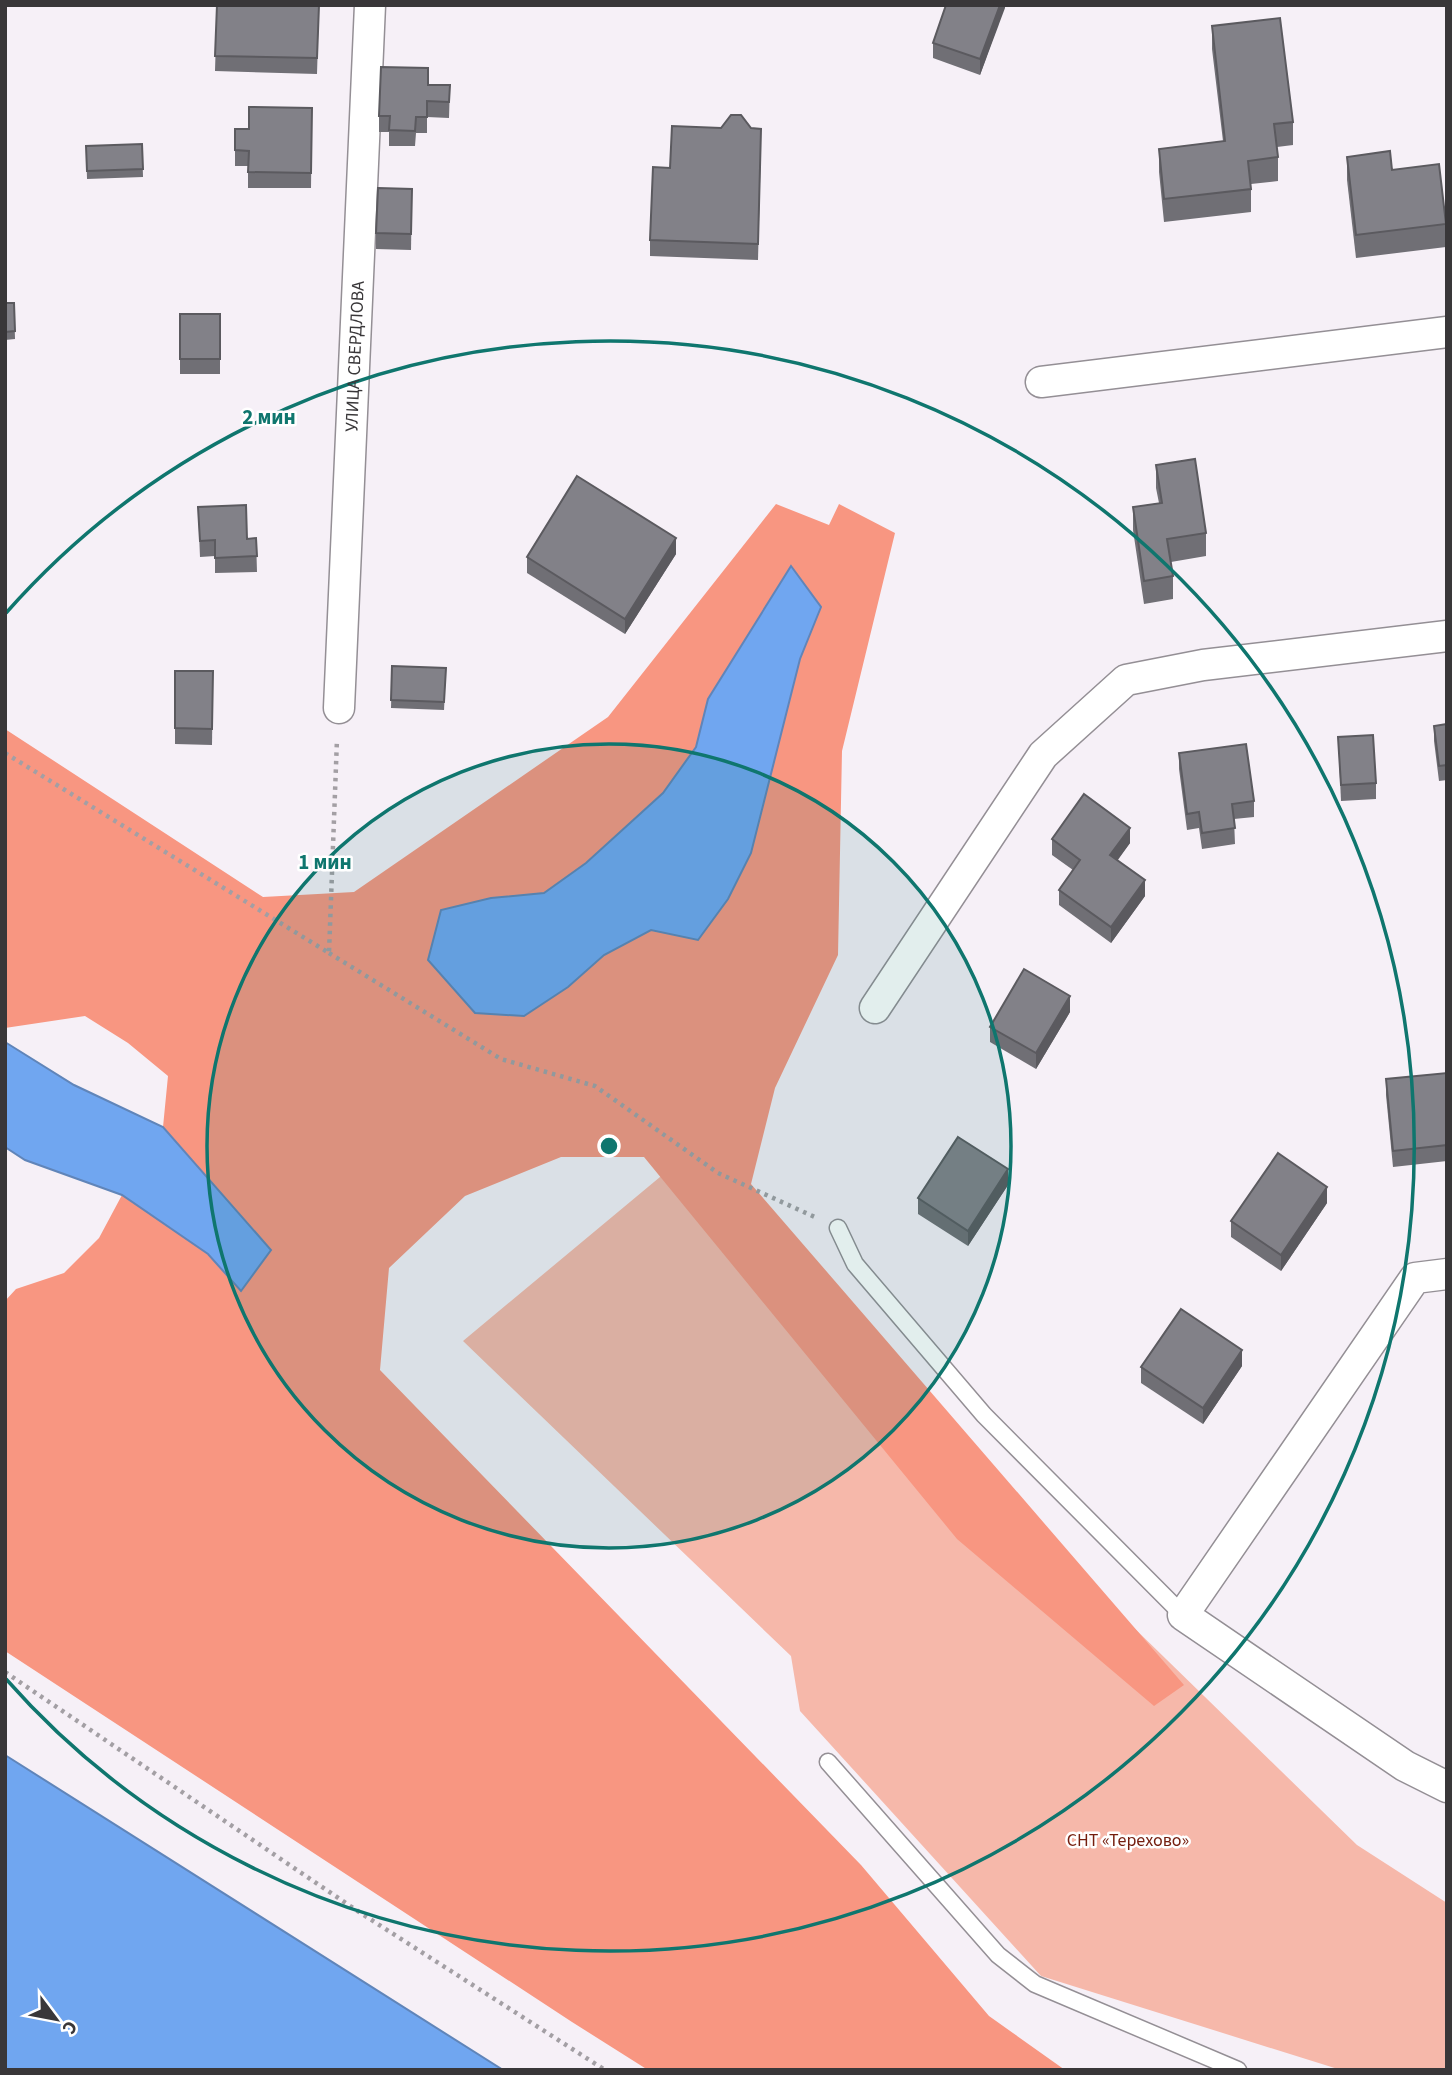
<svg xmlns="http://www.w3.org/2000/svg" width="1452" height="2075" viewBox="0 0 1452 2075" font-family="'Source Sans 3',sans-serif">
<rect width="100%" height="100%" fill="#f6f0f7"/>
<polygon fill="#f6b8aa" points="666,1172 1357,1845 1447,1903 1447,2070 1341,2070 1041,1976 800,1711 791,1656 463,1341"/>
<path fill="#f89681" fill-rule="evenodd" d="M776 504 829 525 839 504 895 533 842 751 838 955 775 1088 751 1184 1184 1685 1154 1706 957 1539 644 1157H561L465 1196 389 1268 380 1370 861 1865 989 2016 1065 2070H648L572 2022 5 1651V1301L16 1289 64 1273 99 1238 122 1195 208 1254 241 1290 271 1250 163 1127 168 1076 128 1043 85 1016 5 1028V729L263 897 354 892 608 717ZM821 607 800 659 651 930 604 955 568 987 491 898 544 893 586 863 664 793 696 747 708 699Z"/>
<g fill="#70a6f0" stroke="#6085b9" stroke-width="2">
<polygon points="791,566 821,607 800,659 751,853 728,899 698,940 651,930 604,955 568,987 524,1016 475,1013 428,960 441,910 491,898 544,893 586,863 663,793 696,747 708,699"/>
<polygon points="5,1042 74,1085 163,1127 271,1250 241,1291 208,1254 122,1195 25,1160 5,1147"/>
<polygon points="5,1755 503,2070 5,2070"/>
</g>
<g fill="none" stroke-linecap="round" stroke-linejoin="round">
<g stroke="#948f95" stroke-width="19">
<g id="lane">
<polyline points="838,1228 855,1264 984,1415 1183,1615"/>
<polyline points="828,1762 998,1955 1035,1984 1238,2070"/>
</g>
</g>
<g stroke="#948f95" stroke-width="33">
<g id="street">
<polyline points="1041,382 1447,332"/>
<path id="s1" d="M339 708 370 5"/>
<polyline points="875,1008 1043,755 1126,680 1203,665 1447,636"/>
<polyline points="1447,1274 1415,1278 1183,1615 1405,1766 1447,1787"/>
</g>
</g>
<g stroke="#a39fa4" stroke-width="4.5" stroke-dasharray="3.5 5" stroke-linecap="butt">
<polyline points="5,753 329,953 337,739"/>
<polyline points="329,953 501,1059 595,1086 718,1173 817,1218"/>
<polyline points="5,1672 356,1910 605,2070"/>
</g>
<use href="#lane" stroke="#fff" stroke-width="16"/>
<use href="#street" stroke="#fff" stroke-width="30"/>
</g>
<g fill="#706f75">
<polygon points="217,5 319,5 317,74 215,71"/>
<polygon points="1005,5 980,75 933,58 933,43"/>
<polygon points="1212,26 1293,122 1293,145 1277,147 1278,157 1278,181 1251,184 1251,212 1164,222 1159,172 1159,149 1223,141 1212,49"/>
<polygon points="428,85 450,85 449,118 427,117 427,133 416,133 415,146 389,146 389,132 379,132 379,116"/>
<polygon points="312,108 311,188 248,188 248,166 235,166 235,150 249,129"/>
<polygon points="142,144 143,177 87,179 86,146"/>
<polygon points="761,145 758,260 650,256 650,240 670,168"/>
<polygon points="1347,157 1392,170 1446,224 1446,247 1356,258 1347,180"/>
<polygon points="412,189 411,250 376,249 376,233"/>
<polygon points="5,303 14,303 15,339 5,340"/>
<rect x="180" y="314" width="40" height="60"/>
<polygon points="1156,465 1206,533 1206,556 1171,562 1173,576 1173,599 1144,604 1133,530 1133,507 1159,503 1156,488"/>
<polygon points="198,507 247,539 256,538 257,572 215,573 215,556 200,557"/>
<polygon points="676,554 625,634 527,573 527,557"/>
<polygon points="392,666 446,668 444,710 391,708"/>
<polygon points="175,671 213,671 212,745 175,744"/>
<polygon points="1447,724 1447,780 1439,781 1434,741 1434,726"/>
<polygon points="1338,737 1376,783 1376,799 1341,801"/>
<polygon points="1179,753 1254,801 1254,817 1234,819 1235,844 1202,849 1199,828 1187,830 1179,769"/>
<polygon points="1052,839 1130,843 1117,860 1145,896 1111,943 1059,905 1059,890 1073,870 1052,855"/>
<polygon points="1070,1012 1036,1069 990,1042 990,1027"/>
<polygon points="1447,1073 1447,1161 1393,1167 1386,1095 1386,1079"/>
<polygon points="1008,1185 968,1246 918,1214 918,1198"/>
<polygon points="1327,1203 1281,1271 1231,1237 1231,1221"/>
<polygon points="1242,1366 1203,1424 1141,1383 1141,1367"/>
</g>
<g fill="#5b5a5f">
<polygon points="1000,5 1005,5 1005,8 980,75 980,59"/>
<polygon points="676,538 676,554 625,634 625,619"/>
<polygon points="1130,828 1130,843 1110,871 1110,855"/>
<polygon points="1145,880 1145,896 1111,943 1111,927"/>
<polygon points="1070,996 1070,1012 1036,1069 1036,1053"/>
<polygon points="1008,1169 1008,1185 968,1246 968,1231"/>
<polygon points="1327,1187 1327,1203 1281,1271 1281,1255"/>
<polygon points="1242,1350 1242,1366 1203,1424 1203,1408"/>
</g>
<g fill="#828188" stroke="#5b5a5f" stroke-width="2">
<polygon points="217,5 319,5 317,58 215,56"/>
<polygon points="946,5 1000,5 980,59 933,43"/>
<polygon points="1280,18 1293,122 1274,124 1278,157 1248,161 1251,189 1164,199 1159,149 1225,141 1212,26"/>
<polygon points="381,67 428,68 428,85 450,85 449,102 427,101 427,117 416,117 415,131 389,130 390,116 379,116"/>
<polygon points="249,107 312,108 311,173 248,172 249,151 235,150 235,129 249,129"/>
<polygon points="731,115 741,115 751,128 761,129 758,244 650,240 653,167 670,168 672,126 721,128"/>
<polygon points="142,144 143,169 87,171 86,146"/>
<polygon points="1390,151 1392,170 1439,164 1446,224 1356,235 1347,157"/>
<polygon points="378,188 412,189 411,234 376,233"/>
<polygon points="5,303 14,303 15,331 5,332"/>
<rect x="180" y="314" width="40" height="45"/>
<polygon points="1195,459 1206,533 1167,539 1173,576 1144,581 1133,507 1162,503 1156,465"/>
<polygon points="577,476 676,538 625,619 527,557"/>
<polygon points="246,505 247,539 256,538 257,556 215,558 215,540 200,541 198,507"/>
<polygon points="392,666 446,668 444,702 391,700"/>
<polygon points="175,671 213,671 212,729 175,728"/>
<polygon points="1447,724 1447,765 1439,766 1434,726"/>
<polygon points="1373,735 1376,783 1341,785 1338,737"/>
<polygon points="1246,744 1254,801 1232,804 1235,828 1202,833 1199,812 1187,814 1179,753"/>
<polygon points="1084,794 1130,828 1110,855 1145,880 1111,927 1059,890 1080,860 1052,839"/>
<polygon points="1024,969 1070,996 1036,1053 990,1027"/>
<polygon points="1447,1073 1447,1145 1393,1151 1386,1079"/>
<polygon points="958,1137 1008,1169 968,1231 918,1198"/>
<polygon points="1278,1153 1327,1187 1281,1255 1231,1221"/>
<polygon points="1181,1309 1242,1350 1203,1408 1141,1367"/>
</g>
<circle cx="609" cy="1146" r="402" fill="#0f766e" fill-opacity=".12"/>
<g fill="none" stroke="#0f766e" stroke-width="3.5">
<circle cx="609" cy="1146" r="402"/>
<path d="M6 613A805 805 0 1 1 6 1679"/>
</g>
<g text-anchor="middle" stroke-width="5" stroke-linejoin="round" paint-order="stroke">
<g font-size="18" fill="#393739" stroke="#fff">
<text dy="6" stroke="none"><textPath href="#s1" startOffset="352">УЛИЦА СВЕРДЛОВА</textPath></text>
</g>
<g font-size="18" fill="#741e0e" stroke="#fff">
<text x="1128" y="1846">СНТ «Терехово»</text>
</g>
</g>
<circle cx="609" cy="1146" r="10" fill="#0f766e" stroke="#fff" stroke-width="3.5"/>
<g font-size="21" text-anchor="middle" font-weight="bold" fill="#0f766e" stroke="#fff" stroke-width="5" stroke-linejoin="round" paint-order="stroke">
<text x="269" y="424">2 мин</text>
<text x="325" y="869">1 мин</text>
</g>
<rect width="1452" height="2075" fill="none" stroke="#393739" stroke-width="14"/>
<g transform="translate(56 2019) rotate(122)" stroke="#ffffff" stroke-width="5" paint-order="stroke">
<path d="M0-5L12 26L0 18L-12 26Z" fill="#393739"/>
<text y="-10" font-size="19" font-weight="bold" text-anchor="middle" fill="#393739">С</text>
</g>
</svg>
